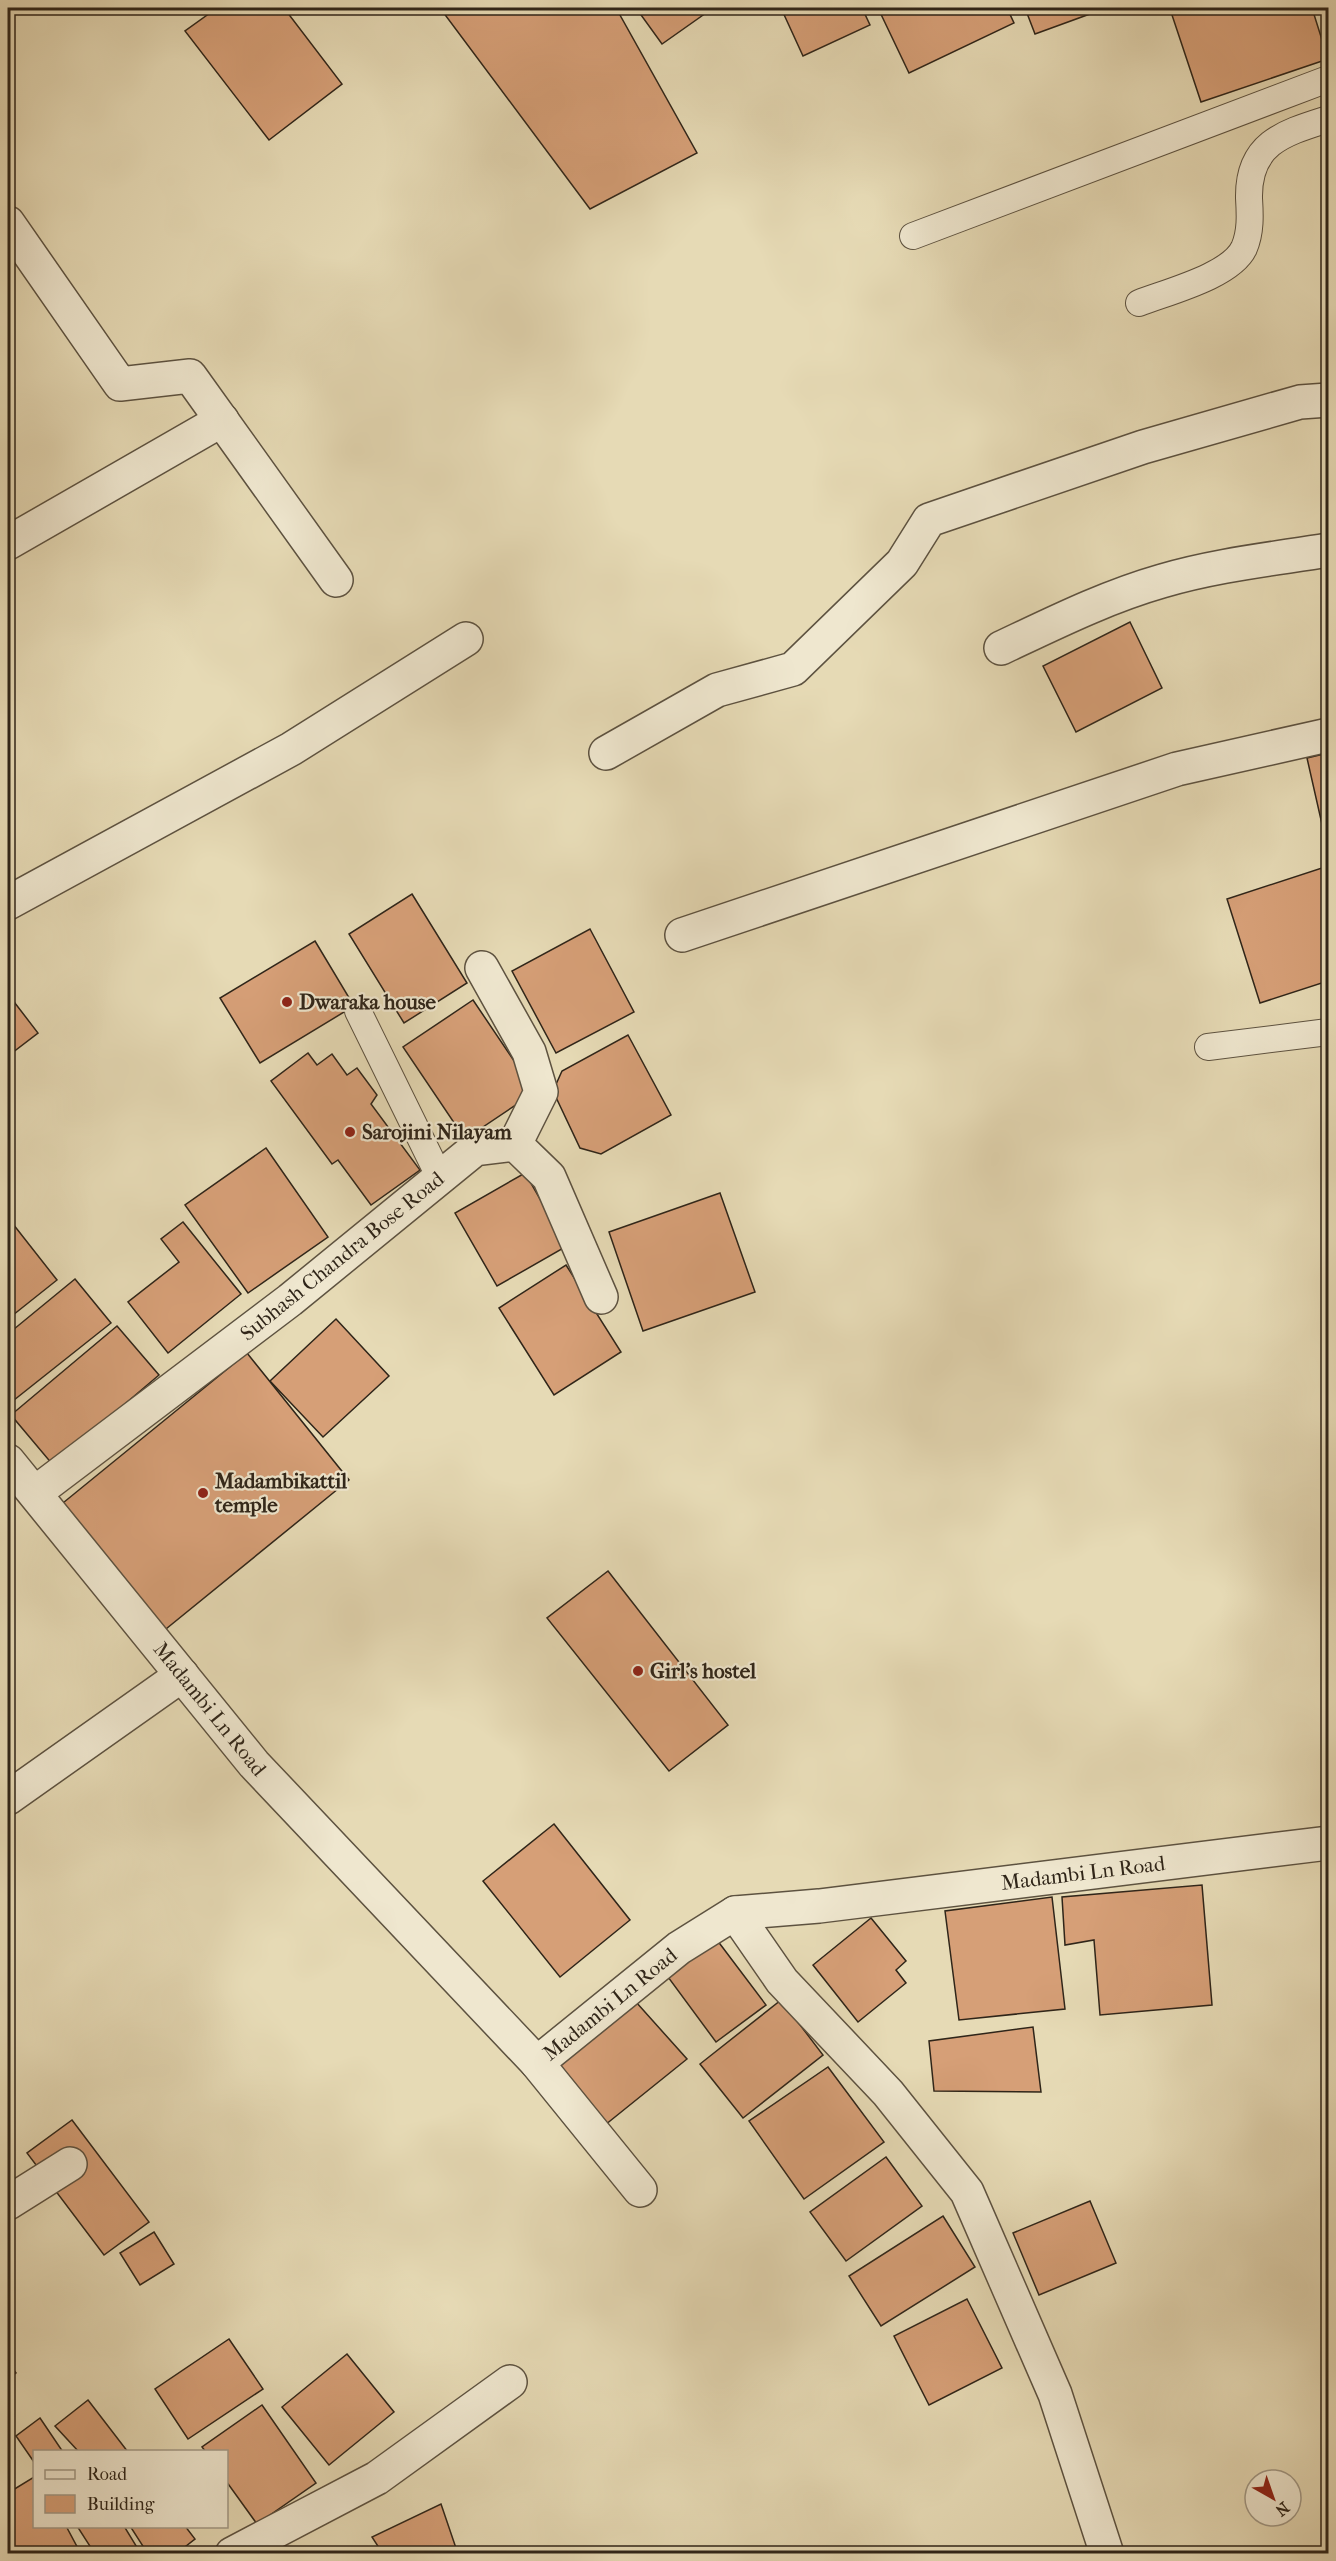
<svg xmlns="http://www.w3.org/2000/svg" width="1336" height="2561" viewBox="0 0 1336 2561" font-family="'IM FELL French Canon',serif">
<rect width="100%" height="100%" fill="#e6dab5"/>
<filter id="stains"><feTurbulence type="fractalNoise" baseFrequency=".00333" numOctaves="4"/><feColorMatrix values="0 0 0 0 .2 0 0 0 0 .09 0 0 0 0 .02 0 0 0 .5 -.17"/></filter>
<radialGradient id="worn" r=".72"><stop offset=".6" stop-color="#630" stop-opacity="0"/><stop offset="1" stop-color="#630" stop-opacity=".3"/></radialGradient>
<g fill="#d69f77" stroke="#2f2519" stroke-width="1.5">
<polygon points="217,8 284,8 342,84 269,140 185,31"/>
<polygon points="440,8 616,8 697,153 590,209"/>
<polygon points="636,8 713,8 662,44"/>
<polygon points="781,8 862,8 870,25 803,56"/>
<polygon points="878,8 1007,8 1014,23 909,73"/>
<polygon points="1025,8 1096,8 1098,11 1035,34"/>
<polygon points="1184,8 1312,8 1328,59 1201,102 1171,12"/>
<polygon points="1130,622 1162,688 1076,732 1043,666"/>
<polygon points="1328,753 1328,842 1326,842 1307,758"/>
<polygon points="1328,866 1328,981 1260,1003 1227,899"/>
<polygon points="412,894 467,983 404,1023 349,934"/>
<polygon points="590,929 634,1012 556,1053 512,971"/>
<polygon points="315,941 354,1006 260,1063 220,998"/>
<polygon points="8,994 38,1033 8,1056"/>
<polygon points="473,1000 535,1092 465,1139 403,1047"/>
<polygon points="628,1035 671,1115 601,1154 580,1148 553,1091 562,1071"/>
<polygon points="308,1053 317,1065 332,1054 347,1075 357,1068 377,1095 371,1104 420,1170 371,1205 338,1160 332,1164 271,1081"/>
<polygon points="266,1148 328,1237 248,1293 185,1205"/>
<polygon points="525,1173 567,1246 497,1286 455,1213"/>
<polygon points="720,1193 755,1292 643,1331 609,1232"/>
<polygon points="183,1222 241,1294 168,1353 128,1302 179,1262 161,1239"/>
<polygon points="13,1224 57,1280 8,1319 8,1229"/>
<polygon points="566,1265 621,1352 554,1395 499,1308"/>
<polygon points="75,1279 111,1323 9,1404 8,1334"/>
<polygon points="336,1319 389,1376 323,1437 270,1381"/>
<polygon points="117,1326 159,1375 53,1465 11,1415"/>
<polygon points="247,1353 349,1480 161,1633 58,1507"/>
<polygon points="608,1571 728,1725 669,1771 547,1618"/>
<polygon points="554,1824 630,1920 560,1977 483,1881"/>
<polygon points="1202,1885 1212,2005 1100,2015 1094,1940 1065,1945 1062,1897"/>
<polygon points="1052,1897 1065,2009 959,2020 945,1911"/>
<polygon points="871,1918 906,1961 896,1970 906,1983 858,2022 813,1965"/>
<polygon points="717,1940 766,2005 716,2042 668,1977"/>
<polygon points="781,2000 823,2055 743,2118 700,2064"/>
<polygon points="636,2002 687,2059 605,2125 558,2066"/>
<polygon points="1033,2027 1041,2092 934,2091 929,2041"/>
<polygon points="828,2067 884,2142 804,2199 749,2121"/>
<polygon points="72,2120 149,2222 104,2255 27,2153"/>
<polygon points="886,2157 922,2206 846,2261 810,2212"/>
<polygon points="1090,2201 1116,2263 1039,2295 1013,2233"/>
<polygon points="943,2216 975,2267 881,2326 849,2276"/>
<polygon points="154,2232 174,2264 140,2285 120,2253"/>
<polygon points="967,2299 1002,2368 929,2405 894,2336"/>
<polygon points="229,2339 263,2389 188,2439 155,2389"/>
<polygon points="347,2354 394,2412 329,2465 282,2407"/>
<polygon points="8,2362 16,2373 8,2380"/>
<polygon points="88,2400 128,2452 79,2452 55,2426"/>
<polygon points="262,2405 316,2483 257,2524 226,2481 226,2452 206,2452 202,2447"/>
<polygon points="40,2418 63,2452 34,2452 34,2462 16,2436"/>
<polygon points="34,2477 34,2526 66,2526 81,2554 8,2554 8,2493"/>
<polygon points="441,2504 458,2554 383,2554 372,2537"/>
<polygon points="77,2526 124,2526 141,2554 95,2554"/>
<polygon points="130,2526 185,2526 195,2539 176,2554 148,2554"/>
</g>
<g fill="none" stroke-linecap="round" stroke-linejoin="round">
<g stroke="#5d5240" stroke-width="28">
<g id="lane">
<polyline points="913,236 1328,79"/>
<path d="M1139 303C1167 292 1231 276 1244 248 1251 232 1250 214 1249 198 1248 143 1284 133 1328 119"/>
<polyline points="358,1011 440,1178"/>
<polyline points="1208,1047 1328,1032"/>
</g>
</g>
<g stroke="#5d5240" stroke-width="36">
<g id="street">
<polyline points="8,223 120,384 190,376 336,580"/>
<polyline points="8,543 222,420"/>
<path d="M1001 648C1054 623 1106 597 1162 581 1216 565 1273 559 1328 550"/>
<polyline points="606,753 717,690 793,669 902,563 929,520 1143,447 1300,402 1328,400"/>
<polyline points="8,903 291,749 466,639"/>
<polyline points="682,935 1177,769 1328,735"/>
<polyline points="482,968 529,1052 541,1092 515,1144"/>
<polyline points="8,1461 254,1764 537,2063 679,1948 735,1913 819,1906 1328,1843"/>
<polyline points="35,1493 290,1300 475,1149 515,1144 549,1177 601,1297"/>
<polyline points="8,1798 182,1675"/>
<polyline points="735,1913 782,1981 888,2093 967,2192 1055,2394 1107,2554"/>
<polyline points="537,2063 640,2190"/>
<polyline points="8,2203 70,2164"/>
<polyline points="232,2554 377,2478 510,2382"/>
</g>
</g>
<use href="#lane" stroke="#efe7cf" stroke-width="26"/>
<use href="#street" stroke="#efe7cf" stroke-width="33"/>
</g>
<g fill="#8f2418" stroke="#efe7cf" stroke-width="2">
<circle cx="287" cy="1002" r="6"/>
<circle cx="350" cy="1132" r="6"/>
<circle cx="203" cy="1493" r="6"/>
<circle cx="638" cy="1671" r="6"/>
</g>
<g text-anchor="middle" stroke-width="4.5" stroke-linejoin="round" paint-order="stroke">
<g font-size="21" font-weight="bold" fill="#2f2519" stroke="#efe7cf" text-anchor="start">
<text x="299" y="1009">Dwaraka house</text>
<text x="362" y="1139">Sarojini Nilayam</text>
<text x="215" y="1488">Madambikattil<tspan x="215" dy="24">temple</tspan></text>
<text x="650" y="1678">Girl's hostel</text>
</g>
<g font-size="21" fill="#2f2519" stroke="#efe7cf">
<text transform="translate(342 1256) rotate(-39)" y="7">Subhash Chandra Bose Road</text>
<text transform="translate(210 1709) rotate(51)" y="7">Madambi Ln Road</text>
<text transform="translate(1083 1873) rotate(-7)" y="7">Madambi Ln Road</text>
<text transform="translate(610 2004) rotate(-39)" y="7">Madambi Ln Road</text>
</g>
</g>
<rect width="1336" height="2561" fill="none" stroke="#e6dab5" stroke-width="30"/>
<rect x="9" y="9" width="1318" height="2543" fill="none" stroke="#2f2519" stroke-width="3"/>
<rect x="15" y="15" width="1306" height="2531" fill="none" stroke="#2f2519" stroke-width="1.5"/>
<rect x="33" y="2450" width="195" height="78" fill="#efe7cf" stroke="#a29986" stroke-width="1.5"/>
<rect x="45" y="2470" width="30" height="9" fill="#efe7cf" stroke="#a29986" stroke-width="1.5"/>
<text x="87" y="2480" font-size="18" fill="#2f2519">Road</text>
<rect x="45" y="2495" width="30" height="18" fill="#d69f77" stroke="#a29986" stroke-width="1.5"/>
<text x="87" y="2510" font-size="18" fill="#2f2519">Building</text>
<g transform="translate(1273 2498) rotate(140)"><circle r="28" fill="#efe7cf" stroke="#a29986" stroke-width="1.5"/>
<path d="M0-4.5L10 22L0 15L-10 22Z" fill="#8f2418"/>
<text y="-9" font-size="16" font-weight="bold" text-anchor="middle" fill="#2f2519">N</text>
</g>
<rect width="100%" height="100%" filter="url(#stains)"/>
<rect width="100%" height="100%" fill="url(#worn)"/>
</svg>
